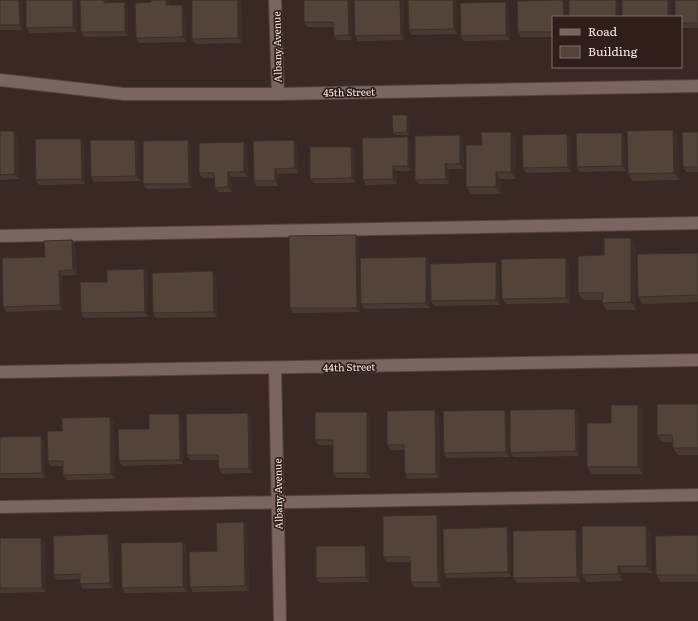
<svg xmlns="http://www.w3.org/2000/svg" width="698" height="621" viewBox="0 0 698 621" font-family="Literata,serif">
<rect width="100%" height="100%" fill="#3a2824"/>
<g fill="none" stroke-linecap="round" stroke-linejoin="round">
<g stroke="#544441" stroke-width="14">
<g id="minor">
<polyline points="275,0 278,94"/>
<polyline points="0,80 124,94 278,94 698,86"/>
<polyline points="0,236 698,223"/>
<polyline points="275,368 280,621"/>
<polyline points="0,372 698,360"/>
<polyline points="0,507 698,495"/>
</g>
</g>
<use href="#minor" stroke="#7a6560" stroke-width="12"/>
</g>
<g fill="#483a31">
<rect x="0" y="0" width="23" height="30"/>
<polygon points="26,0 76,0 77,32 30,33 26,28"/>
<polygon points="80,0 107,0 107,3 128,7 128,36 84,37 81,32"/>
<polygon points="241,0 242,43 196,44 192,39"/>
<polygon points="304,0 351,0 352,40 337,40 334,36 333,27 307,27 304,22"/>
<polygon points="354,0 404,0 404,40 358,41 355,36"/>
<polygon points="457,0 457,34 412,35 409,30"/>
<polygon points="698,0 698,28 681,28 681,17"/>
<polygon points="506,2 509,7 510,40 464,41 461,36"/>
<polygon points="170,5 185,10 186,42 139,43 136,38"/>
<polygon points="567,5 553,17 553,37 521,37 518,32"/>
<polygon points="407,115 408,118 409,135 395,135 393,133"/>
<polygon points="673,130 678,137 679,180 633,181 628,174"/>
<polygon points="0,131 14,131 18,136 19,179 0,180"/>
<polygon points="698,132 698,172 686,172 683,167"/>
<polygon points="460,135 463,140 464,169 449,169 449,184 419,184 415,180"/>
<polygon points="408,137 411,142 411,171 396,171 397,184 366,185 363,180"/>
<polygon points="571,138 571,172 526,173 523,168"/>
<polygon points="625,138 626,171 580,172 577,167"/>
<polygon points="81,139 84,143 85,184 39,185 36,180"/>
<polygon points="516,139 516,179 500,179 501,194 471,194 466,187 482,145"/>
<polygon points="135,140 139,144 140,181 94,182 91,177"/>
<polygon points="188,140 191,145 192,188 147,189 143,184"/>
<polygon points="294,140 297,145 298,173 278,174 278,186 257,186 254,181"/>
<polygon points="244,142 247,147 248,177 231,177 232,192 218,192 215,188 214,178 202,178 199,173"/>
<polygon points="351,147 355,151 355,183 314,183 310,179"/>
<polygon points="631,238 636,245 636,310 607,310 602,303 602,300 583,300 578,293"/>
<polygon points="72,240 75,245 77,275 62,276 63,310 7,312 3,307 45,257"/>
<polygon points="359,240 360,312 293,313 290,308"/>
<polygon points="698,253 698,302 643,304 638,297"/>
<polygon points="426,257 429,262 430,308 364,309 361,304"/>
<polygon points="496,262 499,267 500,305 434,306 431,301"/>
<polygon points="569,263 570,303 506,304 502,299"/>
<polygon points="144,269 148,274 148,317 84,318 81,313 107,282"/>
<polygon points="216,276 217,317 156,318 153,313"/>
<polygon points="698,404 698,455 678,455 673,448 672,442 662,442 657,435"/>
<polygon points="638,405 643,412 643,474 592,474 587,467 611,423"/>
<polygon points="575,409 578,414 579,456 514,457 510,453"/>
<polygon points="505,410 509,415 510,457 447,458 444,453"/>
<polygon points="367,412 370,417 370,478 337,478 333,473 333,445 319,445 315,440"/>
<polygon points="439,415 440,478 408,479 405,474 404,450 391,450 387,445"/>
<polygon points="110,417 114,422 115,479 67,480 63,475 63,466 51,466 48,461 62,431"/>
<polygon points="251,418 252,473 222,474 219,469 218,460 190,460 187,455"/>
<polygon points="182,419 183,464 122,466 119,461 149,429"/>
<polygon points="41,436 44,441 45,478 0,478 0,437"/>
<polygon points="440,520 441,587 414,587 411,582 410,562 387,562 383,557"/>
<polygon points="244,522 247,527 249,591 193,592 190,587 217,551"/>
<polygon points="646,526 651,533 652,573 623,573 623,581 587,582 582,575"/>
<polygon points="507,527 510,532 511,577 447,578 444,574"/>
<polygon points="580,535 581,582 517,583 513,578"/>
<polygon points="698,535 698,582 661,582 656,575"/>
<polygon points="0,538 45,542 46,592 0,593"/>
<polygon points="112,539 113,588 83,589 80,584 80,579 57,580 54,575"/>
<polygon points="183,542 186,547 187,592 125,593 122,588"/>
<polygon points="369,551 369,582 320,583 316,578"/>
</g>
<g fill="#3b2f28">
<polygon points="19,0 23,0 23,30 20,25"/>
<polygon points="73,0 76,0 77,32 73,27"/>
<polygon points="104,0 107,0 107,8 104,3"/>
<polygon points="166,0 169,0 170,10 166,5"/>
<polygon points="238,0 241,0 242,43 238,38"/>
<polygon points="348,0 351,0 352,40 349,35"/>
<polygon points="400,0 404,0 404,40 401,35"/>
<polygon points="453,0 457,0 457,34 454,29"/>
<polygon points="563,0 567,5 567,17 564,17"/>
<polygon points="616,0 619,4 619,17 616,17"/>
<polygon points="668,0 670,0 671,2 672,17 668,17"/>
<polygon points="125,2 128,7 128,36 125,32"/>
<polygon points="506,2 509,7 510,40 506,35"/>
<polygon points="182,5 185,10 186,42 183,37"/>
<polygon points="407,115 408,118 409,135 407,132"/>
<polygon points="673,130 678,137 679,180 674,173"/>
<polygon points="14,131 18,136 19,179 15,174"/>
<polygon points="511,132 516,139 516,179 511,172"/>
<polygon points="622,133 625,138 626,171 622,166"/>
<polygon points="567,134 571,138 571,172 568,167"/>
<polygon points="460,135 463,140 464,169 460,164"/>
<polygon points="408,137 411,142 411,171 408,166"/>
<polygon points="81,139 84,143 85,184 82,179"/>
<polygon points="135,140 139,144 140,181 136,176"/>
<polygon points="188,140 191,145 192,188 189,184"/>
<polygon points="294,140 297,145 298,173 295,168"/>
<polygon points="244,142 247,147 248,177 244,172"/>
<polygon points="351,147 355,151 355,183 352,178"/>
<polygon points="445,164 449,169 449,184 446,179"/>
<polygon points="393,166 396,171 397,184 393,179"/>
<polygon points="275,169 278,174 278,186 275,181"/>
<polygon points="228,172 231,177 232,192 228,187"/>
<polygon points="496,172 500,179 501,194 496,187"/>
<polygon points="356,235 359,240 360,312 357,308"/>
<polygon points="631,238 636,245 636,310 631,302"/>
<polygon points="72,240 75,245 77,275 73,270"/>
<polygon points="426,257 429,262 430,308 426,303"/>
<polygon points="566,258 569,263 570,303 566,298"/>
<polygon points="496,262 499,267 500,305 496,300"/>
<polygon points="144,269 148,274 148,317 145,312"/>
<polygon points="59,271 62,276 63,310 60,305"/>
<polygon points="213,271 216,276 217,317 214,312"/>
<polygon points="638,405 643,412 643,474 638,467"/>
<polygon points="575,409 578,414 579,456 576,451"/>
<polygon points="435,410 439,415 440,478 436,474"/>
<polygon points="505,410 509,415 510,457 506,452"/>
<polygon points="367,412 370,417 370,478 367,473"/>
<polygon points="248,413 251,418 252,473 249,469"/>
<polygon points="179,414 182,419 183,464 180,460"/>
<polygon points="110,417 114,422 115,479 111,474"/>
<polygon points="41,436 44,441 45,478 42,473"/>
<polygon points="437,515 440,520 441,587 438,582"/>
<polygon points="244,522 247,527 249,591 245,586"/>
<polygon points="646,526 651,533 652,573 647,566"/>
<polygon points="507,527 510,532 511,577 508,572"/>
<polygon points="576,530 580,535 581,582 577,577"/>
<polygon points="108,534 112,539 113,588 110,583"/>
<polygon points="41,538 45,542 46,592 42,588"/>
<polygon points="183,542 186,547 187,592 183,587"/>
<polygon points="365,546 369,551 369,582 366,577"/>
<polygon points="618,566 623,573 623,581 618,574"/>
</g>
<g fill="#544339" stroke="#3b2f28">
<polygon points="0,0 19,0 20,25 0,25"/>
<polygon points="26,0 73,0 73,27 26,28"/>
<polygon points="80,0 104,0 104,3 125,2 125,32 81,32"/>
<polygon points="151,0 166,0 166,5 182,5 183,37 136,38 135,3 151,2"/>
<polygon points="192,0 238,0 238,38 192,39"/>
<polygon points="304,0 348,0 349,35 334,36 333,22 304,22"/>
<polygon points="354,0 400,0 401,35 355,36"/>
<polygon points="408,0 453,0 454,29 409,30"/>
<polygon points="563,0 564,17 553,17 553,32 518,32 517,1"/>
<rect x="569" y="0" width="47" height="17"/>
<rect x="622" y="0" width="46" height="17"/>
<polygon points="675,0 698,0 698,23 681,23 681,17 675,17"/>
<polygon points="506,2 506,35 461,36 460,3"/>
<polygon points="392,115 407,115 407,132 393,133"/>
<polygon points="673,130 674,173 628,174 627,131"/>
<polygon points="0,131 14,131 15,174 0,175"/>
<polygon points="481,132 511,132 511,172 496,172 496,187 466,187 466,145 482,145"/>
<polygon points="682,132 698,132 698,167 683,167"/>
<polygon points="576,133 622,133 622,166 577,167"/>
<polygon points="567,134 568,167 523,168 522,135"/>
<polygon points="460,135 460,164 445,164 446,179 415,180 415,136"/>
<polygon points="408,137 408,166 393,166 393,179 363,180 362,138"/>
<polygon points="35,139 81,139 82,179 36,180"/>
<polygon points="90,140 135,140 136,176 91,177"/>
<polygon points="188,140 189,184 143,184 143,141"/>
<polygon points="294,140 295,168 275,169 275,181 254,181 253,141"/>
<polygon points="244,142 244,172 228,172 228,187 215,188 214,173 199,173 199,143"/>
<polygon points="310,147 351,147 352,178 310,179"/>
<polygon points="356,235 357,308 290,308 289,236"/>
<polygon points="604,238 631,238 631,302 602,303 603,293 578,293 578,256 604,255"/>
<polygon points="72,240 73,270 59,271 60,305 3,307 2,258 45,257 44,241"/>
<polygon points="698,253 698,295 638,297 637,254"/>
<polygon points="426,257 426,303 361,304 360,258"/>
<polygon points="566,258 566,298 502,299 501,259"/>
<polygon points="496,262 496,300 431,301 430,264"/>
<polygon points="144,269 145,312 81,313 80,282 107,282 107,270"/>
<polygon points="213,271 214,312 153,313 152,273"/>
<polygon points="657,404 698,404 698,448 673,448 672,435 657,435"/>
<polygon points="611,405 638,405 638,467 587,467 587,423 611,423"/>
<polygon points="575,409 576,451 510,453 510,410"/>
<polygon points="435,410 436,474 405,474 404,445 387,445 387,411"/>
<polygon points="505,410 506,452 444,453 443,411"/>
<polygon points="315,412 367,412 367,473 333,473 333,440 315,440"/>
<polygon points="248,413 249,469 219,469 218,455 187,455 186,414"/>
<polygon points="149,414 179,414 180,460 119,461 118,429 149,429"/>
<polygon points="110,417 111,474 63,475 63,461 48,461 47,431 62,431 62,418"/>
<polygon points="41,436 42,473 0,474 0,437"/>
<polygon points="437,515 438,582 411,582 410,557 383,557 383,516"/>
<polygon points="244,522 245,586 190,587 189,552 217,551 216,523"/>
<polygon points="582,526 646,526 647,566 618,566 618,574 582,575"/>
<polygon points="507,527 508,572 444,574 443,529"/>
<polygon points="576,530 577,577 513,578 513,531"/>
<polygon points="108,534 110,583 80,584 80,574 54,575 53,536"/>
<polygon points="698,535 698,575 656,575 655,536"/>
<polygon points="0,538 41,538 42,588 0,588"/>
<polygon points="183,542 183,587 122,588 121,543"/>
<polygon points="316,546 365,546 366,577 316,578"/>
</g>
<g text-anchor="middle" stroke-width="3.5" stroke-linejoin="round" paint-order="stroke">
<g font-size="10" fill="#f5e9e6" stroke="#301e1a">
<text transform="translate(277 47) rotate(-91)" y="4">Albany Avenue</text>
<text transform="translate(349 92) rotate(-1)" y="4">45th Street</text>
<text transform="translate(349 367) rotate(-1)" y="4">44th Street</text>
<text transform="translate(278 494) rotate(-91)" y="4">Albany Avenue</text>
</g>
</g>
<rect x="552" y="16" width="130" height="52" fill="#301e1a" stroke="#7f6f6c"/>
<rect x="560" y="29" width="20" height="6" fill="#7a6560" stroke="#7f6f6c"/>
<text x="588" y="36" font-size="12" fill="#f5e9e6">Road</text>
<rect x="560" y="46" width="20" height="12" fill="#544339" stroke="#7f6f6c"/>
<text x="588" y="56" font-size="12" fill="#f5e9e6">Building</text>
</svg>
